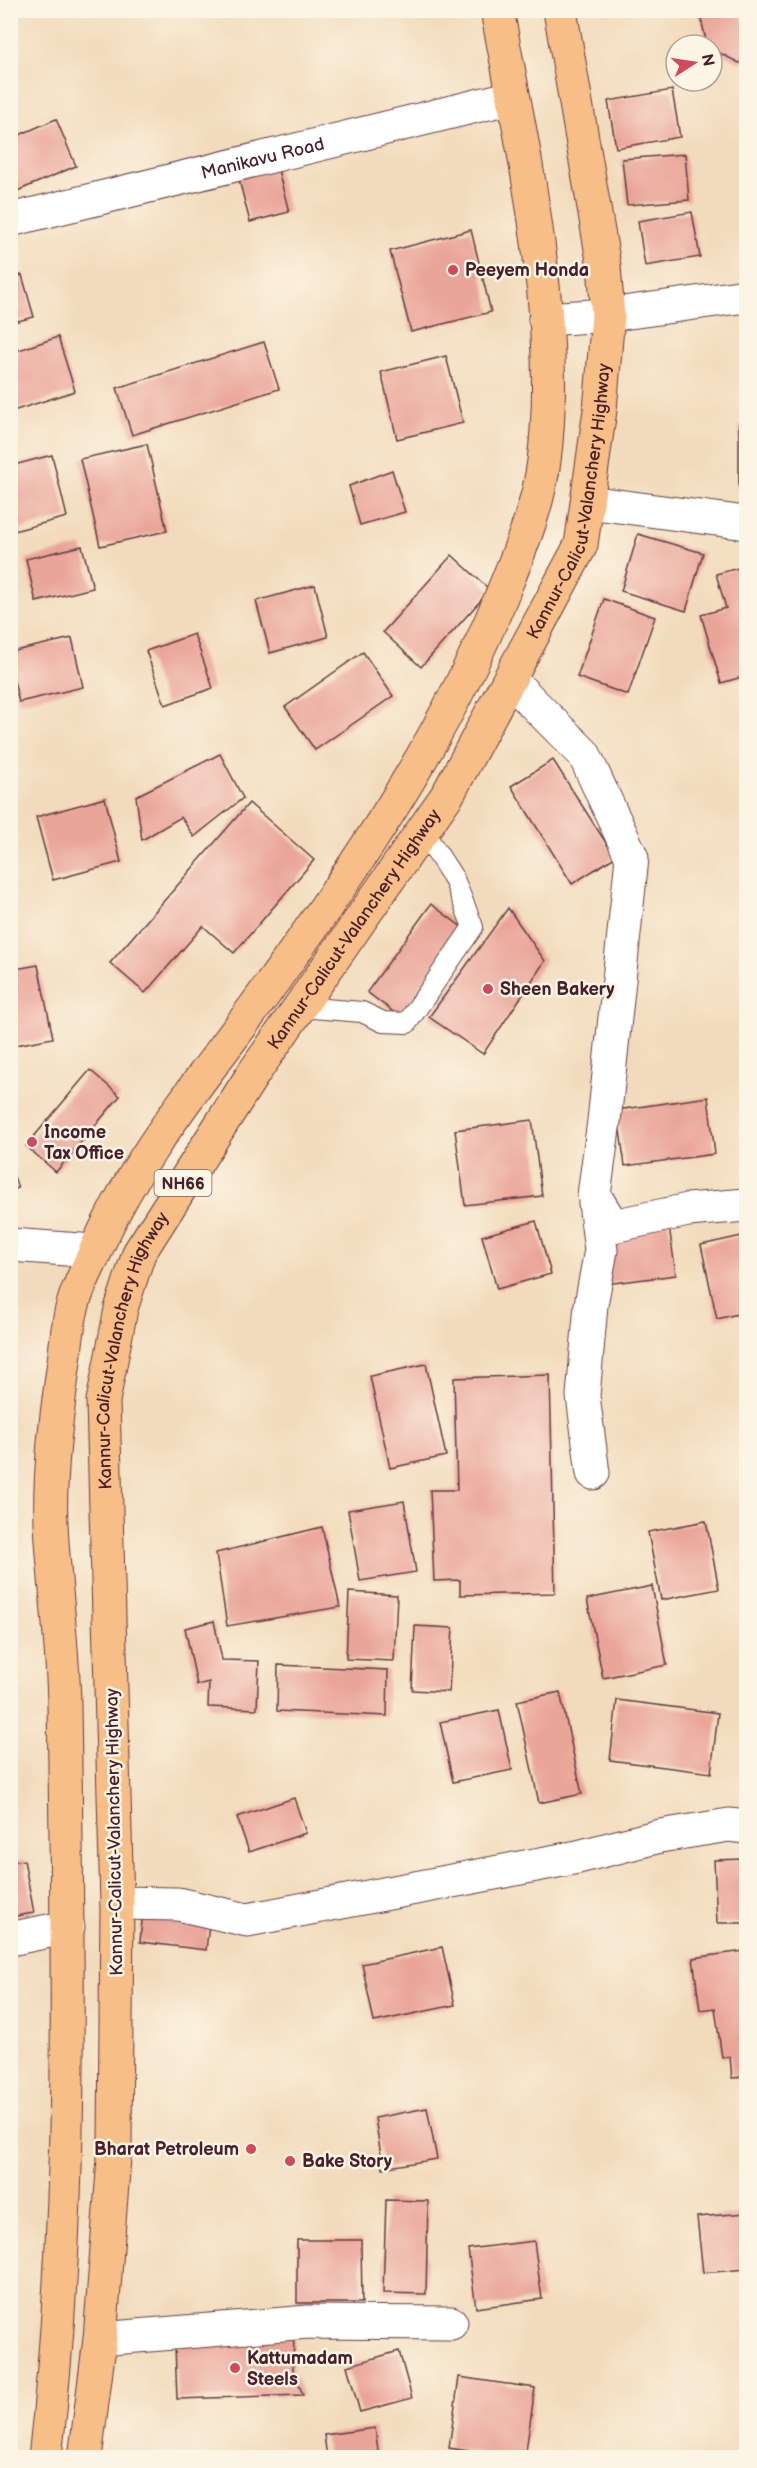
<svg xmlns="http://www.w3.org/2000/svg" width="757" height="2468" viewBox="0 0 757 2468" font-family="'Balsamiq Sans',sans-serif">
<rect width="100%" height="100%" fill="#fcf5e5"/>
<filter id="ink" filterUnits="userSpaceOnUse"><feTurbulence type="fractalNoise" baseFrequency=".0167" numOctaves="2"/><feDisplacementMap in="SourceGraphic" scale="12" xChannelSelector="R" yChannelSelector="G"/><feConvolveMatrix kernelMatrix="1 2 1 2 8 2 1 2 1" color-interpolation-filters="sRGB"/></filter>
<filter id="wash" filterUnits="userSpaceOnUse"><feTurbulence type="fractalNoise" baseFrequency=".008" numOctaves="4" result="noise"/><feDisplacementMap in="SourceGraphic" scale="24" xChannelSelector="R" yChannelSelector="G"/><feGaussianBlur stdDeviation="1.35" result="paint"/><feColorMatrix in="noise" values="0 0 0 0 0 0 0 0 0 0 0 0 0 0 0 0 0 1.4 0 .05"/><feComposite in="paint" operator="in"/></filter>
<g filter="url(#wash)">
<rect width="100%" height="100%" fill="#f2dbbc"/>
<g id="blocks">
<g fill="#eaa599">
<polygon points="699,10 746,10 746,61 739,63 712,49 712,45 707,45"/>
<polygon points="672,90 680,137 616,148 608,101"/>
<polygon points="56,119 76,166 10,194 10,139"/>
<polygon points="685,154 689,200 627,205 622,159"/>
<polygon points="277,166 289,212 250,222 238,176"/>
<polygon points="692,212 700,257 645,266 638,221"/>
<polygon points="471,230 491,312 411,332 390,251"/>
<polygon points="22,275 34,317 10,323 10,278"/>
<polygon points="58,337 75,391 10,412 10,353"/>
<polygon points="264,342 279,389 132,435 117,388"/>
<polygon points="446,356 463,423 397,439 381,372"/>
<polygon points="739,424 746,426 746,489 739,489"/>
<polygon points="147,444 167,531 100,546 80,459"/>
<polygon points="52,455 67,517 10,532 10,466"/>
<polygon points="392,470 405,512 360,525 349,486"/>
<polygon points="638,534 703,553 686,611 621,591"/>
<polygon points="82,546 93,588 36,602 26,559"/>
<polygon points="452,555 490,590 421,667 383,632"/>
<polygon points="746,566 746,676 721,683 701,615 726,608 716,574"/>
<polygon points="315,585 328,637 270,653 256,601"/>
<polygon points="604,599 655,617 628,695 577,677"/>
<polygon points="194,634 213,688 165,705 146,651"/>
<polygon points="72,638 83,687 19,702 10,664 10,652"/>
<polygon points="363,652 393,696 315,750 285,707"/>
<polygon points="220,754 243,798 194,837 181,817 142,840 136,796"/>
<polygon points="553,760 615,857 572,884 511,786"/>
<polygon points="105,798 121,862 53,880 36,817"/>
<polygon points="249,803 314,860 234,953 203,926 145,993 110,963"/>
<polygon points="431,904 467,931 403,1019 367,992"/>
<polygon points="508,908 545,961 483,1054 429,1017"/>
<polygon points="38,965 53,1038 10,1046 10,970"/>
<polygon points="90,1070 120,1096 56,1172 26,1146"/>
<polygon points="708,1097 715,1154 625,1166 617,1110"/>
<polygon points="532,1120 542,1196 465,1205 455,1130"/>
<polygon points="10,1165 18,1188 10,1191"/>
<polygon points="668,1219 676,1275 606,1284 598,1229"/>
<polygon points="536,1221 551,1274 497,1289 482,1236"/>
<polygon points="746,1235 746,1312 717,1319 701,1245"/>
<polygon points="426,1364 446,1456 390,1468 370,1376"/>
<polygon points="550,1375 555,1593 460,1595 460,1580 434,1581 430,1490 457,1490 454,1378"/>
<polygon points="404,1501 416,1572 360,1581 348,1510"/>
<polygon points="706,1521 719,1589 661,1600 648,1532"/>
<polygon points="322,1527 340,1607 227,1626 216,1553"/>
<polygon points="652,1586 667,1665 603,1678 587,1599"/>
<polygon points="349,1592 397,1595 394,1661 346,1659"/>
<polygon points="214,1621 222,1660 259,1661 257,1709 208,1707 209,1682 197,1685 185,1628"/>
<polygon points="415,1626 453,1628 449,1692 412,1690"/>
<polygon points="278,1665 388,1670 387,1716 277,1711"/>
<polygon points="560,1692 582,1794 539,1803 517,1701"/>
<polygon points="617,1700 718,1713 711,1773 610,1760"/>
<polygon points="499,1710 512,1770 453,1782 440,1722"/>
<polygon points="294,1798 306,1833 249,1852 237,1817"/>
<polygon points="746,1859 746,1923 717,1923 714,1860"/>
<polygon points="24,1860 34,1913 10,1917 10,1862"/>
<polygon points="144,1900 211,1908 206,1950 140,1942"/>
<polygon points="442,1947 455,2005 374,2022 362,1964"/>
<polygon points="744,1951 746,1962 746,2077 732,2078 730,2057 722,2058 715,2008 700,2010 693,1958"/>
<polygon points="427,2108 437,2159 383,2168 375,2118"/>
<polygon points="386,2200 428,2201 426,2294 383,2293"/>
<polygon points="746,2213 746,2269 703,2273 697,2217"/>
<polygon points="297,2240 361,2240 362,2303 297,2303"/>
<polygon points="534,2241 542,2299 476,2308 468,2249"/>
<polygon points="294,2335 293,2370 303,2395 177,2399 175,2346"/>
<polygon points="399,2351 412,2398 360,2412 347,2366"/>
<polygon points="459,2377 535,2388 525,2458 481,2458 481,2453 449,2448"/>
<polygon points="375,2428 379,2458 327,2458 324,2435"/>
</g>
</g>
</g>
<g filter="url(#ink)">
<use href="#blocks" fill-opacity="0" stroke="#633b41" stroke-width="1.5"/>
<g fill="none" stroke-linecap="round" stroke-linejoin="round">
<g stroke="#633b41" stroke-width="22">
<polyline id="service" points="300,1007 362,1012 383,1022 407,1023 473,927 454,879 423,831"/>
</g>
<g stroke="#633b41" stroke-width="35">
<g id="minor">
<path id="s1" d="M10 220 513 97"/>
<polyline points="545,319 608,315 746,296"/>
<polyline points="588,502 746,523"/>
<polyline points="519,689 584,754 632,858 604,1121 594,1195 613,1226 688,1210 746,1205"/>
<polyline points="10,1245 95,1251"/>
<polyline points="593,1473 583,1396 591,1305 601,1250 595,1203"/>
<polyline points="117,1903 178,1904 247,1920 578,1857 660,1836 729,1825 746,1827"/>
<polyline points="10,1939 68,1927"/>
<polyline points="100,2339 308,2322 451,2323"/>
</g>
</g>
<g stroke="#633b41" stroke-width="35">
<g id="trunk">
<path d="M45 2458C74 2207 68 1957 64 1705 63 1645 54 1585 51 1524 49 1473 56 1420 63 1369 66 1348 67 1325 73 1305 77 1289 86 1272 93 1257 133 1160 201 1081 262 997 354 870 442 743 501 597 519 552 538 509 544 461 562 321 523 149 497 10"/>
<path id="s2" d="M85 2458 100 2339 115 2145 117 1903 103 1401 121 1309 139 1253 253 1074 448 794 581 545 600 410 608 315 604 266 560 10"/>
</g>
</g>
<use href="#service" stroke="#fff" stroke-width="20"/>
<use href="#minor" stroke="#fff" stroke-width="33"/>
<use href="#trunk" stroke="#f7be87" stroke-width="33"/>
</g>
</g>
<g fill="#d1495b" stroke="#fcf5e5" stroke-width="2">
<circle cx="453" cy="270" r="6"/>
<circle cx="488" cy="989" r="6"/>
<circle cx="32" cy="1142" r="6"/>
<circle cx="251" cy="2149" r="6"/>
<circle cx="290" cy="2161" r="6"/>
<circle cx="235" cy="2368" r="6"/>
</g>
<g text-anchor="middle" stroke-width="5" stroke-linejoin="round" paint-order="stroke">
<rect fill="#fcf5e5" stroke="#7f5f63" stroke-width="1.5" x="154.5" y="1170" width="57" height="26" rx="4.5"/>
<g font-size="16" font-weight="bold" fill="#4a1f2b">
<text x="183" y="1189">NH66</text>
</g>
<g font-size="18" fill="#4a1f2b" stroke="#fcf5e5">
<text dy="6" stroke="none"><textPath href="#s1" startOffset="260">Manikavu Road</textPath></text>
<text dy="6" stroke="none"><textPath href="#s2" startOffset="2086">Kannur-Calicut-Valanchery Highway</textPath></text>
<text dy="6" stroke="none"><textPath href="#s2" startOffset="1600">Kannur-Calicut-Valanchery Highway</textPath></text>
<text dy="6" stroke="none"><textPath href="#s2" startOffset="1114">Kannur-Calicut-Valanchery Highway</textPath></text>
<text transform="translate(114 1832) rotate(-91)" y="6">Kannur-Calicut-Valanchery Highway</text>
</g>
<g font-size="18" font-weight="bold" fill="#4a1f2b" stroke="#fcf5e5" text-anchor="start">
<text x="465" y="276">Peeyem Honda</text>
<text x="500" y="995">Sheen Bakery</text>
<text x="44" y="1138">Income<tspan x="44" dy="21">Tax Office</tspan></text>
<text x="239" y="2155" text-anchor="end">Bharat Petroleum</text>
<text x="302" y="2167">Bake Story</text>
<text x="247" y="2364">Kattumadam<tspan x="247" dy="21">Steels</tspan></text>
</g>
</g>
<rect width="757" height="2468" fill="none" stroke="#fcf5e5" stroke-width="36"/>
<g transform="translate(694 63) rotate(78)"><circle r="28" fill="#fcf5e5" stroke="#b59f9b" stroke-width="1.5"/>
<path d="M0-4.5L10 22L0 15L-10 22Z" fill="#d1495b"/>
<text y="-9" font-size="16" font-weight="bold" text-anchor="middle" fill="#4a1f2b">N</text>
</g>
</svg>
